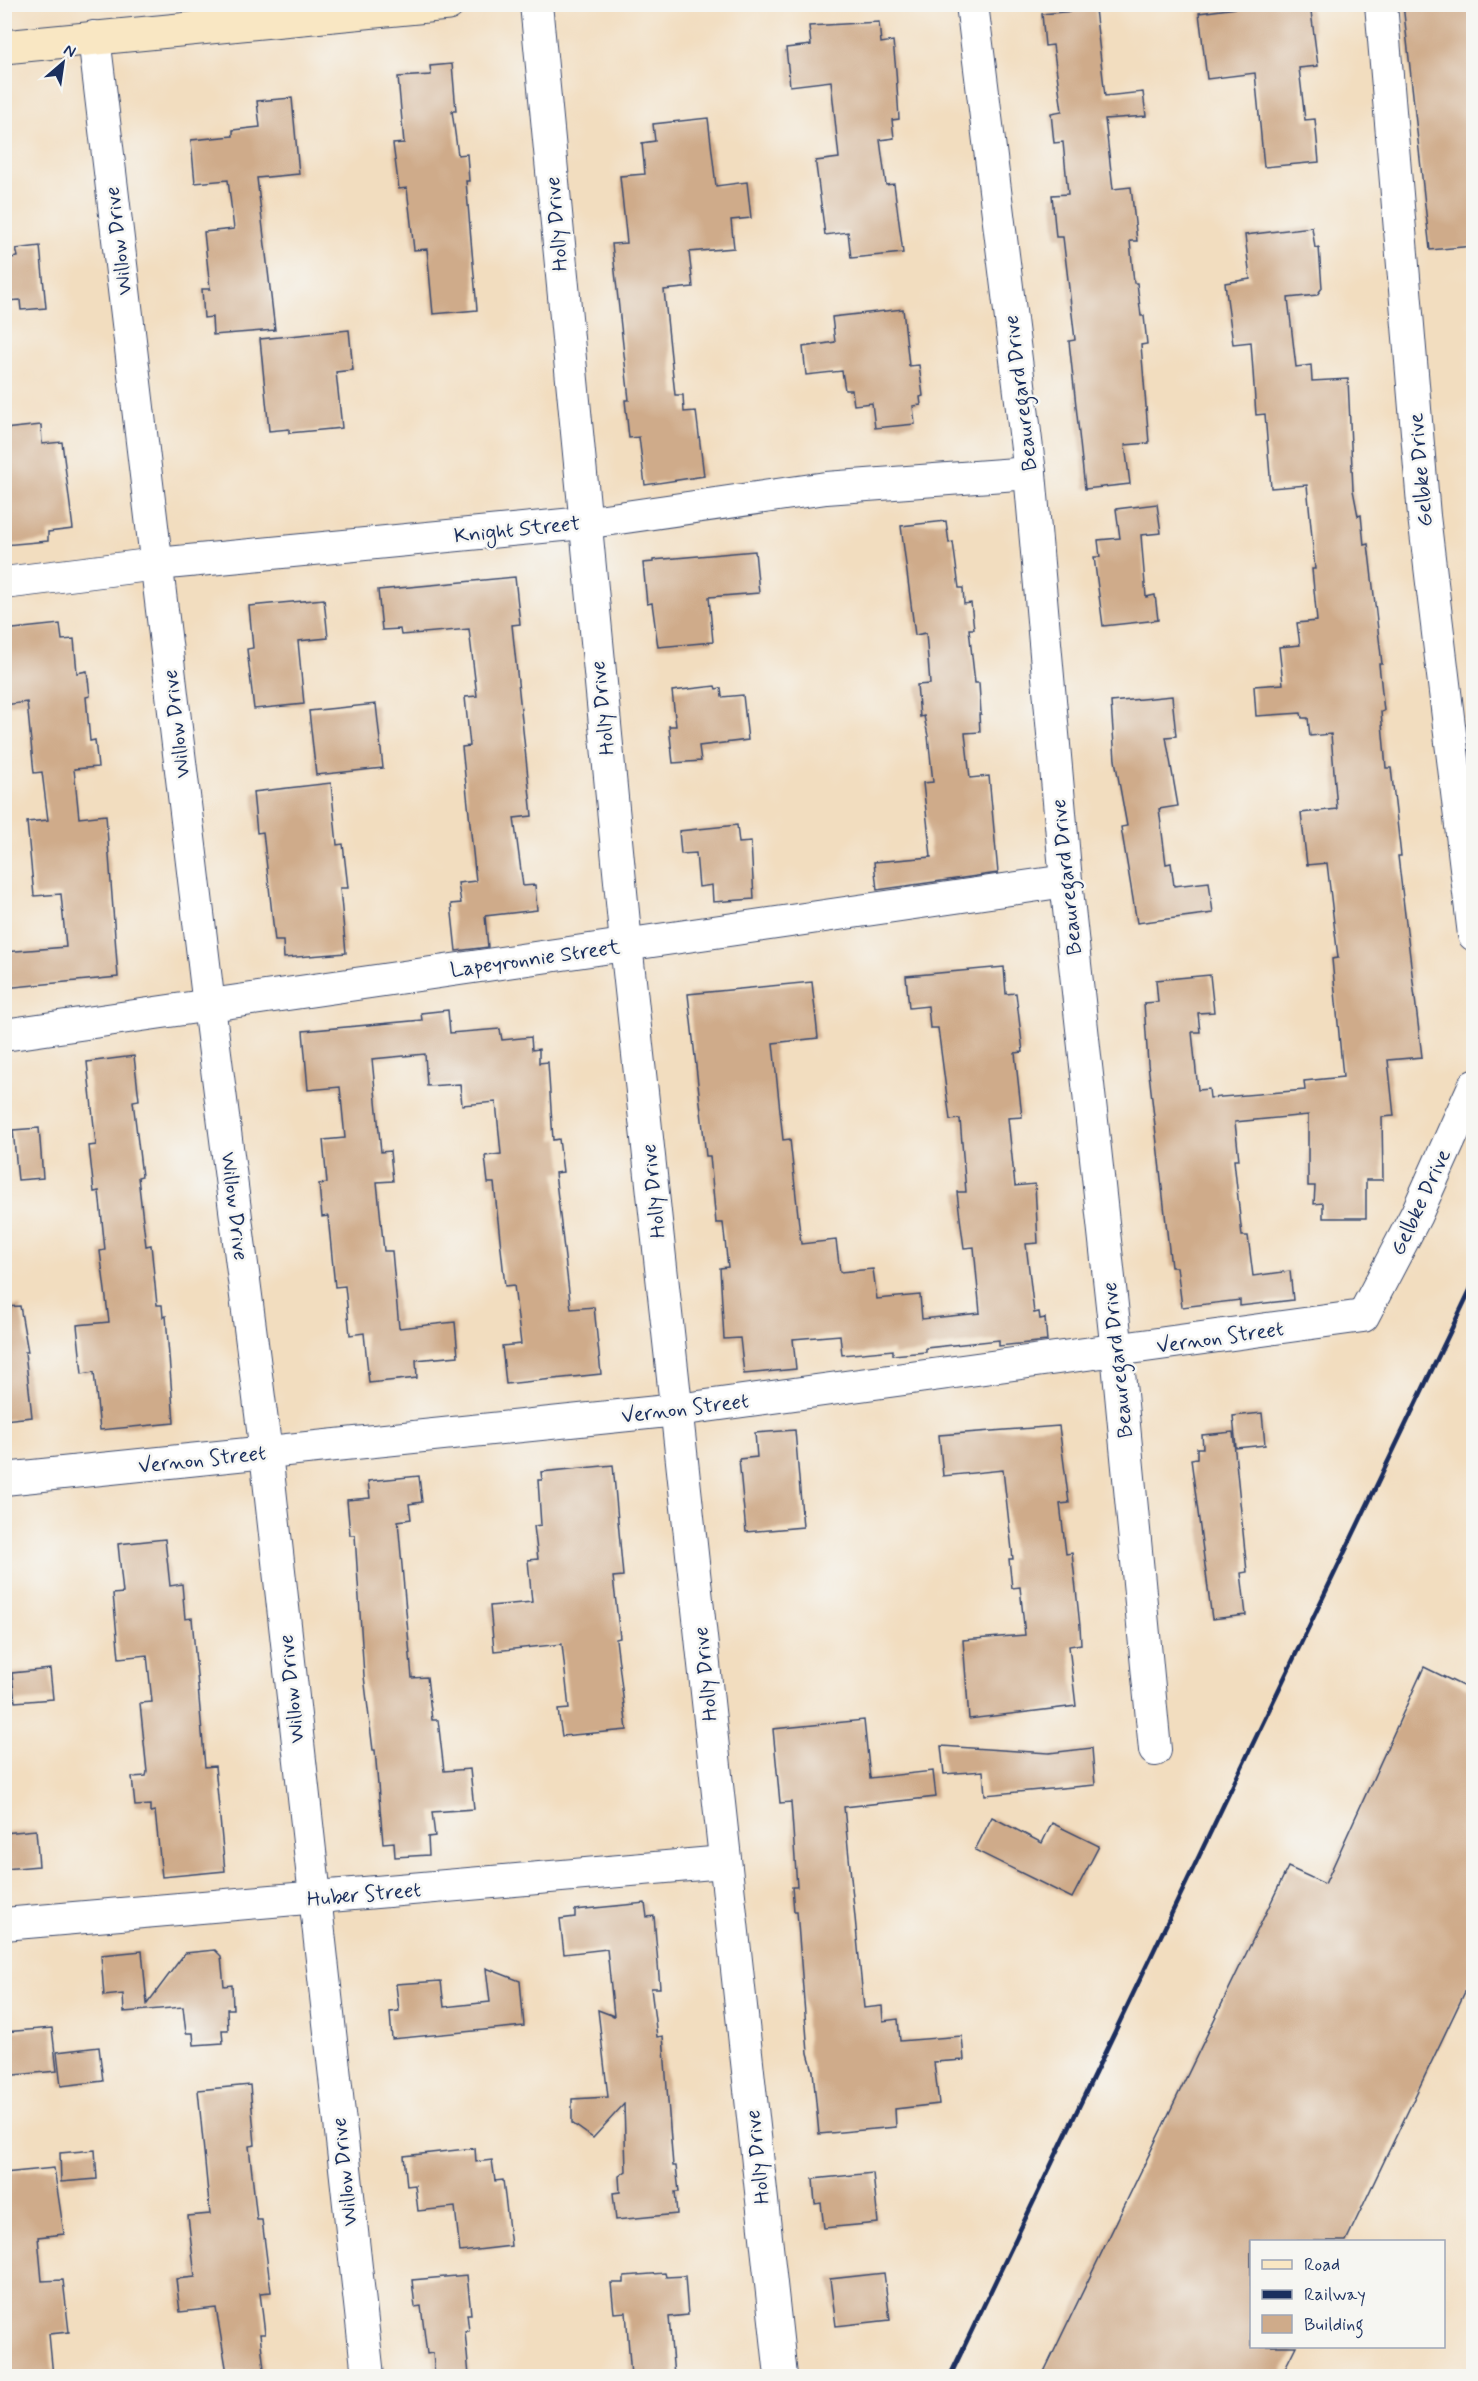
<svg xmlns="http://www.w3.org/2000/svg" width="1478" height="2381" viewBox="0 0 1478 2381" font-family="Mynerve,sans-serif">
<rect width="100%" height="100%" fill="#f6f6f2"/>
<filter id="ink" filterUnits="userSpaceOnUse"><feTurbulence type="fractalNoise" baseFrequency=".0167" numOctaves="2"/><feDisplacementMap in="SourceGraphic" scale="12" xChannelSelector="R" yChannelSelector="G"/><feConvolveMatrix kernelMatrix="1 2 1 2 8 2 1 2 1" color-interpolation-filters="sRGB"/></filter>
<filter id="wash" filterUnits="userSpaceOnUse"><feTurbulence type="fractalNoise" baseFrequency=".008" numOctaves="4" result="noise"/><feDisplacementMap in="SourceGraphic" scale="24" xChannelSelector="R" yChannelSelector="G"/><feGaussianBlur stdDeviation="1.35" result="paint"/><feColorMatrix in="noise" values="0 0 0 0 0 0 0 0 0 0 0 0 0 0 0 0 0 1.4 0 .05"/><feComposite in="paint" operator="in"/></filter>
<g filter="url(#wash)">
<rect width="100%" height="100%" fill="#f2ddbf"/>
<g id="blocks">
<g fill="#cfab8a">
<polygon points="1267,4 1310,4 1318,66 1299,68 1305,120 1315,119 1319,162 1264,167 1255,73 1207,79 1199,13"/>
<polygon points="1403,4 1473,4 1473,246 1430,250"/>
<polygon points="1095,9 1105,96 1143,92 1146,116 1105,119 1113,189 1131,187 1137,241 1130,241 1134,283 1137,283 1141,316 1144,316 1147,344 1141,345 1149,443 1125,445 1130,484 1085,489 1069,341 1075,340 1063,237 1056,237 1052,195 1068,194 1063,142 1054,143 1051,113 1062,111 1053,45 1045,46 1042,14"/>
<polygon points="879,22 881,43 893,41 896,71 899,119 892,120 894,138 880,140 886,185 894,184 903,253 851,258 848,232 825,235 816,165 816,161 839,158 831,81 790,86 786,48 811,45 809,26"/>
<polygon points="452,64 456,111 452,111 458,155 467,154 469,181 466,181 477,310 433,314 427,249 414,250 407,188 399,189 393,144 404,143 398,77 431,75 430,66"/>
<polygon points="292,98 299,174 257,178 275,330 213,335 212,317 204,318 202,289 210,289 204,232 234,229 228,180 195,183 191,140 233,136 233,130 260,127 257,101"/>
<polygon points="708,118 716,186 747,182 751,218 731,220 734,248 689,252 693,287 664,290 675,395 683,395 684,412 696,411 704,476 645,485 639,437 629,438 625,400 629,400 612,244 627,243 620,176 645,174 642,143 655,141 653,124"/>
<polygon points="1312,227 1315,248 1319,247 1322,288 1317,295 1288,298 1296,367 1311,365 1312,381 1348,379 1353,490 1358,516 1361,515 1364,545 1368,544 1382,664 1379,664 1384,711 1381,712 1386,768 1391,768 1401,856 1398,856 1422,1057 1388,1060 1394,1116 1382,1117 1383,1180 1366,1180 1366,1218 1323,1218 1323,1203 1314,1204 1315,1186 1308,1186 1308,1115 1235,1122 1239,1160 1234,1160 1242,1236 1248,1236 1253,1276 1290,1271 1293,1300 1240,1306 1240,1300 1182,1307 1177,1267 1171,1267 1148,1064 1144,1003 1158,1002 1156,980 1210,975 1214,1012 1198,1013 1200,1032 1192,1032 1198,1090 1209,1089 1210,1098 1305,1090 1304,1081 1343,1077 1332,959 1338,958 1327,863 1307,865 1301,813 1337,809 1331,734 1310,736 1308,718 1302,718 1301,713 1256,716 1254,686 1283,684 1279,647 1300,645 1297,623 1317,621 1312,569 1315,569 1307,485 1271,488 1265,414 1256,415 1251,342 1233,344 1225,283 1250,279 1245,235"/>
<polygon points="40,246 46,308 21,310 20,300 4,301 4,259 18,257 16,249"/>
<polygon points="903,309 909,366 919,365 923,396 920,397 921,405 913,406 915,424 875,428 872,403 854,405 852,390 845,390 842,371 806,375 803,347 835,342 832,317"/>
<polygon points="349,330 353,370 336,372 342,428 289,433 289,429 269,431 260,339"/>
<polygon points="41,425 42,444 62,442 73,529 48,532 48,541 4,545 4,429"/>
<polygon points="1157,504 1161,533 1141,535 1146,597 1155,595 1158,620 1103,626 1094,557 1100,557 1098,540 1120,538 1116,509"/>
<polygon points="946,521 949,543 953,542 959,588 963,588 964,604 971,603 974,629 969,629 975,683 979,683 981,714 979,714 980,732 965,733 970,778 989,776 998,873 877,890 874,862 931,857 923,783 933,782 928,736 924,716 920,717 917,685 930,684 926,633 915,635 901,526"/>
<polygon points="755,551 759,593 709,597 713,642 658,647 652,603 647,604 643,563 653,562 653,560"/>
<polygon points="515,577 520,624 512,625 532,816 514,818 523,886 535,885 537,910 485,916 488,947 456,951 451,904 461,903 458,883 476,881 462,747 470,746 465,697 477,696 469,629 401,635 400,629 382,630 378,590"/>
<polygon points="324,599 328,638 298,641 304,704 254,709 247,649 253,648 249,606"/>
<polygon points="60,624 62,640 74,639 77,673 87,671 90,696 86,697 90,741 95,740 98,767 74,769 79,818 106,815 118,977 4,988 4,952 66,947 61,894 34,896 27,822 48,820 42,772 34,773 27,702 4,705 4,630"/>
<polygon points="715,686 716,689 721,688 722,697 743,695 748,740 699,746 701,761 673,763 669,726 676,726 672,691"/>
<polygon points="1172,696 1176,736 1166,737 1178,806 1159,809 1166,864 1171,863 1174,886 1209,882 1213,913 1137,923 1121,827 1127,826 1115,760 1111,702"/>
<polygon points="376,704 383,768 316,775 309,711"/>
<polygon points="331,783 337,845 343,844 348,888 340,888 346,953 284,958 283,941 275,941 263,832 257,833 253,792"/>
<polygon points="737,825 739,843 751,842 754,899 713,902 712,885 699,887 696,853 681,854 679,831"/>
<polygon points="1004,967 1006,994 1016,993 1023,1052 1015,1053 1022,1117 1008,1118 1015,1186 1035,1184 1038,1243 1026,1244 1034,1313 1039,1312 1040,1319 1045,1318 1047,1341 999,1346 999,1340 926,1348 926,1352 893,1355 893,1350 842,1355 840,1335 793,1339 796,1369 744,1374 740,1338 724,1339 720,1268 728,1267 723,1223 716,1223 710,1156 706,1156 688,994 812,982 818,1038 773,1043 783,1140 790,1139 801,1244 836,1240 840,1272 873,1269 877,1299 920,1295 922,1319 980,1313 974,1247 964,1248 960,1218 957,1192 966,1192 960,1119 950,1120 938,1028 930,1028 928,1006 909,1008 906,976"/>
<polygon points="448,1010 450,1033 500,1029 502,1040 531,1037 532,1050 539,1049 539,1063 548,1062 553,1140 559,1139 563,1172 555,1173 571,1309 594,1307 601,1374 506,1384 502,1346 521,1344 514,1285 505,1286 494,1183 488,1183 485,1156 501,1154 496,1102 462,1105 460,1084 427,1086 425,1054 372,1059 381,1152 390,1151 393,1181 377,1182 384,1251 392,1251 399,1328 455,1322 458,1356 416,1360 417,1378 369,1383 364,1333 350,1335 345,1286 335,1287 328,1216 322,1217 319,1184 327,1183 323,1140 345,1138 340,1087 308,1090 303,1031 422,1020 421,1013"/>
<polygon points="134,1056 139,1100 133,1101 142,1176 138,1177 146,1246 151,1245 157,1305 162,1305 163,1317 166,1316 174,1423 100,1430 94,1372 82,1374 77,1325 109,1322 100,1251 105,1250 99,1191 94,1192 89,1146 96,1145 87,1062"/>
<polygon points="39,1128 43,1178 18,1180 13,1130"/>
<polygon points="20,1306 28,1352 25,1352 32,1417 4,1420 4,1307"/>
<polygon points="1262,1413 1265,1445 1236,1448 1233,1416"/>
<polygon points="1059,1426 1069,1503 1060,1504 1066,1554 1072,1553 1080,1626 1081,1644 1069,1646 1076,1706 969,1719 963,1640 1025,1635 1020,1587 1012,1588 1009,1559 1013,1559 1003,1470 943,1476 939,1435"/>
<polygon points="795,1430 803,1527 746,1532 739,1459 757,1457 755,1433"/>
<polygon points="1233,1432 1247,1572 1241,1573 1246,1615 1212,1619 1191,1459 1197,1458 1197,1448 1203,1448 1202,1435"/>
<polygon points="613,1465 623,1576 613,1577 620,1638 616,1639 627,1730 562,1736 558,1710 569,1709 562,1644 494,1651 490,1606 532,1602 528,1560 538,1559 534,1526 541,1525 538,1480 542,1480 541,1472"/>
<polygon points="419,1476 422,1502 409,1504 411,1519 398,1521 412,1678 427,1677 432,1720 438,1720 444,1771 470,1769 474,1809 432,1812 435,1836 428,1837 429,1855 395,1857 394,1842 383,1843 375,1750 373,1750 364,1676 355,1535 350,1535 347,1500 370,1498 368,1481"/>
<polygon points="165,1539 170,1586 182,1584 185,1619 192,1618 205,1767 215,1766 225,1871 162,1877 155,1811 150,1812 150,1805 135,1806 132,1777 146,1776 147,1772 140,1703 152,1702 147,1655 119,1658 113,1594 123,1593 118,1544"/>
<polygon points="1424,1667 1473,1691 1473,1975 1346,2241 1251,2241 1251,2346 1296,2346 1281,2376 1042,2376 1288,1867 1325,1884"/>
<polygon points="50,1669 53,1699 15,1702 12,1673"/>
<polygon points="864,1720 870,1778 933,1771 936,1797 844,1807 864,2008 882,2006 883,2021 898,2019 900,2041 962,2036 964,2060 934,2062 939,2104 895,2109 896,2127 819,2134 813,2071 808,2053 797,1911 794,1911 792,1887 797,1887 791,1802 780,1803 773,1729"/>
<polygon points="941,1746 1049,1753 1092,1748 1095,1785 985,1795 983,1771 944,1774"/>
<polygon points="992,1817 1042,1843 1052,1823 1099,1846 1072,1898 975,1850"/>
<polygon points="36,1830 39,1866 4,1869 4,1833"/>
<polygon points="645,1903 647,1917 654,1916 660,1988 651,1988 657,2037 663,2036 673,2166 676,2166 679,2192 675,2192 677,2214 616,2220 613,2193 620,2192 619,2176 626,2171 624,2104 593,2138 572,2123 572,2099 608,2097 598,2010 614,2016 607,1949 564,1954 560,1919 575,1917 575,1910"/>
<polygon points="215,1950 221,1956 224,1986 232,1985 233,2009 227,2009 228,2030 222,2030 223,2043 194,2045 193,2033 186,2033 183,2007 124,2012 123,1994 104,1996 101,1955 142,1951 147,2004 185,1953"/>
<polygon points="486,1968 520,1981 524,2026 392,2039 390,2012 399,2011 396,1984 441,1981 444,2007 490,2002"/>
<polygon points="52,2028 57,2071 4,2076 4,2032"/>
<polygon points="99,2047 103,2081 61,2086 57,2052"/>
<polygon points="250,2085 255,2145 249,2146 257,2220 262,2220 271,2292 260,2293 265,2334 260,2334 264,2369 227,2373 216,2308 180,2312 176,2279 195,2277 188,2216 210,2214 198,2090"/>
<polygon points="475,2148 476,2162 492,2160 495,2181 503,2180 511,2246 460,2252 455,2207 418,2211 415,2185 407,2186 404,2156"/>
<polygon points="95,2150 97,2179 61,2182 60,2153"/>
<polygon points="54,2168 64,2234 38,2237 42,2281 63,2280 69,2332 49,2334 53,2376 4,2376 4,2173"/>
<polygon points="873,2173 878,2223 824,2228 821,2203 815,2204 813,2179"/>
<polygon points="665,2273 666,2277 685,2276 688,2315 669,2317 674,2376 631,2376 626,2312 614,2313 611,2283 624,2283 624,2276"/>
<polygon points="884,2273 890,2320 836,2326 830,2279"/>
<polygon points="467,2275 471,2314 467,2314 469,2331 465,2331 469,2376 435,2376 433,2353 427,2354 421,2306 415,2307 412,2280"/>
</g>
</g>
</g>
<g filter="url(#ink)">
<use href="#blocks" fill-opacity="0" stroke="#3b496d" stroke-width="1.5"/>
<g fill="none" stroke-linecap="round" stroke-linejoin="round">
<g stroke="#3b496d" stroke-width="34">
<g id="minor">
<polyline points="536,4 626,944 781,2376"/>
<polyline points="972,4 1030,473 1066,881 1117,1352 1155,1750"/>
<polyline points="1381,4 1424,516 1474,935"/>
<polyline points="94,37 209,1006 266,1453 368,2376"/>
<polyline points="4,583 157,564 584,523 826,488 1030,473"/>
<polyline points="4,1035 1066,881"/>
<polyline points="4,1479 677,1410 1363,1316 1416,1215 1474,1086"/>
<polyline points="4,1924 724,1862"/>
</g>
</g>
<g stroke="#3b496d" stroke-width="35">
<polyline id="secondary" points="4,47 448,4"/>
</g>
<use href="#minor" stroke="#fff" stroke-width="32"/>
<use href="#secondary" stroke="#f9e7c3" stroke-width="33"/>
<polyline stroke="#1b2f5e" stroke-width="4.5" points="950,2376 1474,1282"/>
</g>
</g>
<g text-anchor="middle" stroke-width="5" stroke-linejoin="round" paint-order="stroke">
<g font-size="21" fill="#1b2f5e" stroke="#f6f6f2">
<text transform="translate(556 224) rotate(-95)" y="7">Holly Drive</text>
<text transform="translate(118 241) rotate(-97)" y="7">Willow Drive</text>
<text transform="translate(1020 393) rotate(-97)" y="7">Beauregard Drive</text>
<text transform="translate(1420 470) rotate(-95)" y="7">Gelbke Drive</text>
<text transform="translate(517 529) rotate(-6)" y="7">Knight Street</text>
<text transform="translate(602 708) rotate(-96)" y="7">Holly Drive</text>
<text transform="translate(176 724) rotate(-97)" y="7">Willow Drive</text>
<text transform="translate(1066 877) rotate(-96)" y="7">Beauregard Drive</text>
<text transform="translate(535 958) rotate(-8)" y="7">Lapeyronnie Street</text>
<text transform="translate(653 1191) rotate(-96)" y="7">Holly Drive</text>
<text transform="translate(1420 1202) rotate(-65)" y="7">Gelbke Drive</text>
<text transform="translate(235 1206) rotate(83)" y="7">Willow Drive</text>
<text transform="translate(1220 1337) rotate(-8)" y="7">Vernon Street</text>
<text transform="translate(1117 1360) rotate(-96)" y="7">Beauregard Drive</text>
<text transform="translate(685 1408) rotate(-7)" y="7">Vernon Street</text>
<text transform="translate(202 1459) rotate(-6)" y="7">Vernon Street</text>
<text transform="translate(705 1674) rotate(-96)" y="7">Holly Drive</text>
<text transform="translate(291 1689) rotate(-96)" y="7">Willow Drive</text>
<text transform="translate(364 1894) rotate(-5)" y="7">Huber Street</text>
<text transform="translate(757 2157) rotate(-96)" y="7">Holly Drive</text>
<text transform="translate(344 2172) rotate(-96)" y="7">Willow Drive</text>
</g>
</g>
<rect width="1478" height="2381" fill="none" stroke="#f6f6f2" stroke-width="24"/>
<rect x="1250" y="2240" width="195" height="108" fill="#f6f6f2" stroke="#9ea6b7" stroke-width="1.5"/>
<rect x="1262" y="2260" width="30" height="9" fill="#f9e7c3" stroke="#9ea6b7" stroke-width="1.5"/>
<text x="1304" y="2270" font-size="18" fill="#1b2f5e">Road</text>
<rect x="1262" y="2290" width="30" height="9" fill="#1b2f5e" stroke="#9ea6b7" stroke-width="1.5"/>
<text x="1304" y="2300" font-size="18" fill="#1b2f5e">Railway</text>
<rect x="1262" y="2315" width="30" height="18" fill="#cfab8a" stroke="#9ea6b7" stroke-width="1.5"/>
<text x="1304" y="2330" font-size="18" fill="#1b2f5e">Building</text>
<g transform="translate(63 63) rotate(29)" stroke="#f6f6f2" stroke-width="4.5" paint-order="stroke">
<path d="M0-4.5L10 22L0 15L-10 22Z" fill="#1b2f5e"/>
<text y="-9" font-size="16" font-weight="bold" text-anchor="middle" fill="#1b2f5e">N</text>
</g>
</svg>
